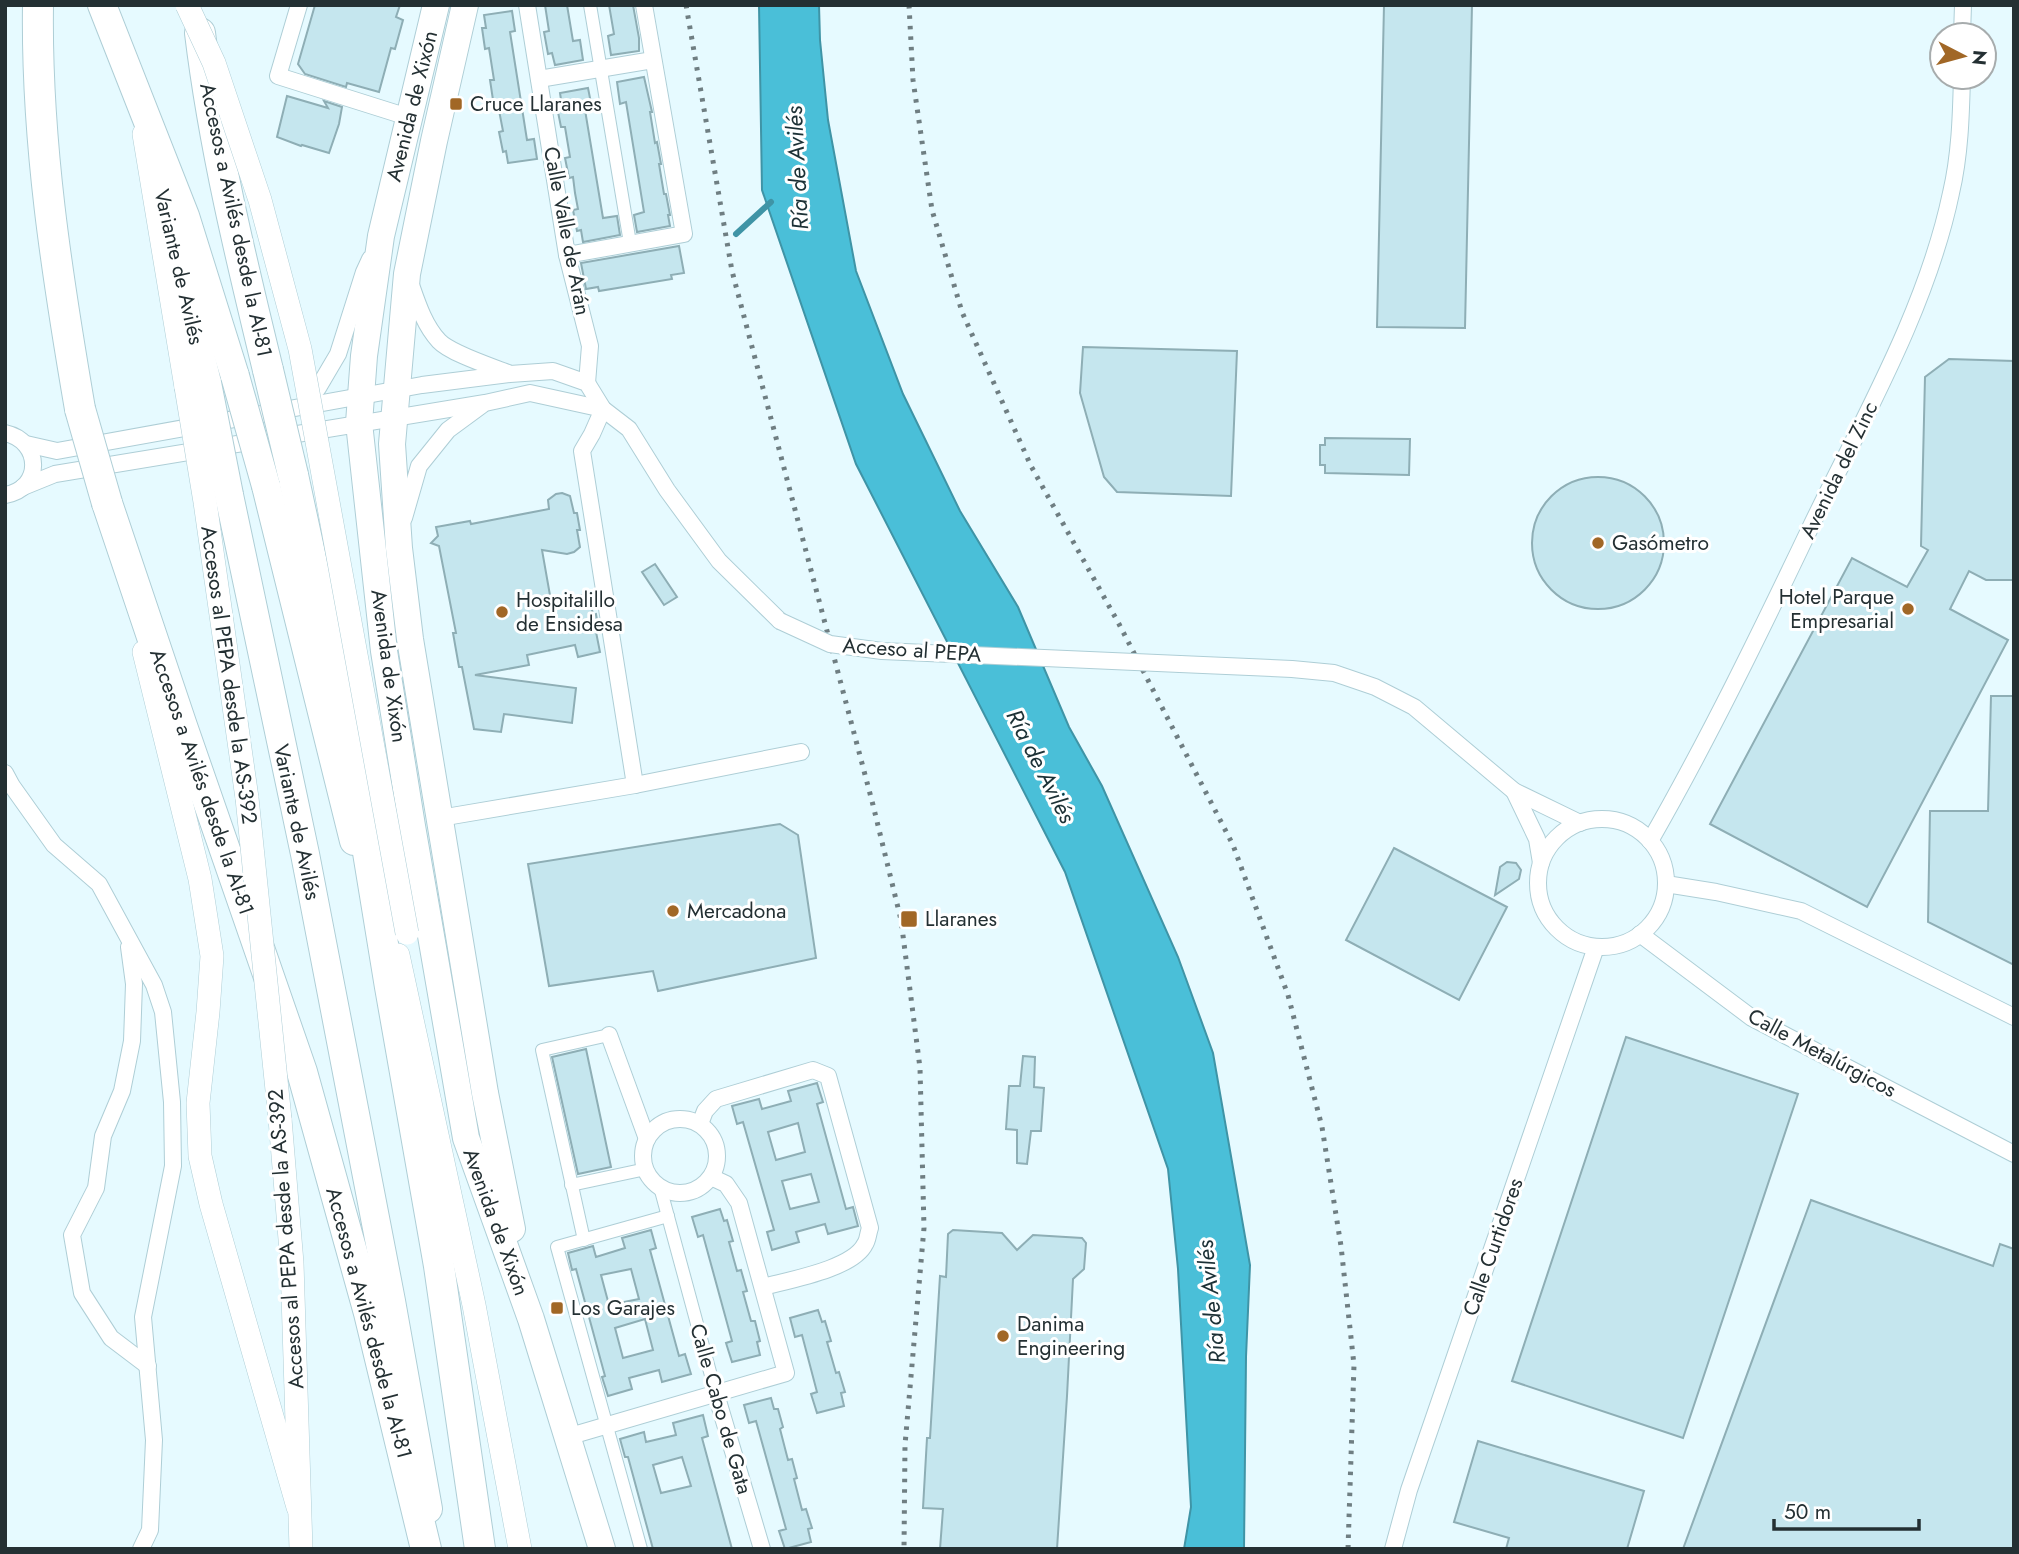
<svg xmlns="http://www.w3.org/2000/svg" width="2019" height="1554" viewBox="0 0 2019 1554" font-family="Jost,sans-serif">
<rect width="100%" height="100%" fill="#e6faff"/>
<polygon fill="#4abfd8" stroke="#3f94a6" stroke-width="2" points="759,5 819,5 820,40 828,120 856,271 903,394 960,511 1018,607 1069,727 1102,786 1178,957 1213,1053 1250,1265 1246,1357 1244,1549 1184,1549 1191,1507 1178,1269 1168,1169 1065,872 856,464 762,190"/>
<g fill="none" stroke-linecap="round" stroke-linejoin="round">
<polyline stroke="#3f94a6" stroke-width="6" points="736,234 771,202"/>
</g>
<g fill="#c5e6ee" stroke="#8eaeb5" stroke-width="2" fill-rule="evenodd">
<polygon points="315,5 400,5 396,17 403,20 395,49 391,48 379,92 347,83 346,87 305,74 298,64"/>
<polygon points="545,5 567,5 573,41 580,40 583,60 555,65 552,53 548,54 544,32 549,31"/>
<polygon points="609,5 633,5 639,38 639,51 611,55 608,36 614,34"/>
<polygon points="1384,5 1472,5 1465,328 1377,327"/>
<polygon points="512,11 515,31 510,32 527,140 534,139 537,159 508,163 506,151 503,152 499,132 503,131 497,100 493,100 490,80 494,80 489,48 485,49 482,28 486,28 484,15"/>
<polygon points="644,77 652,112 650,112 655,143 657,142 661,164 659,164 664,194 666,194 670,215 668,215 670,226 637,232 634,215 644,212 626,102 620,104 617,82"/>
<polygon points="588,88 592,108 585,110 603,218 617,216 620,235 583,242 581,230 577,231 573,210 578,209 575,193 573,177 569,178 565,158 570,157 565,127 561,127 557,107 562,106 560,93"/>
<polygon points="287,96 328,108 324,101 342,107 339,124 329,153 302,145 301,146 277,137"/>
<polygon points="679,246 684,273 671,275 672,279 599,291 598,287 586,289 581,263"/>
<polygon points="1083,347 1237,351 1231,496 1117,492 1104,477 1080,393"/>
<polygon points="1949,359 2014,361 2014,580 1986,580 1969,571 1950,609 2008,640 1867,907 1710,824 1852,558 1907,587 1928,550 1921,546 1925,377"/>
<polygon points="1325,438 1410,439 1409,475 1325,473 1325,465 1320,465 1320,445 1325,445"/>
<circle cx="1598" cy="543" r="66"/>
<polygon points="562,493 570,496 574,513 577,513 580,530 577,530 580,547 574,552 567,554 542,550 551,601 589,594 593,615 596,614 599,631 596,632 600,652 578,657 575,645 527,655 529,665 475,675 576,688 572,723 504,714 501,732 474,729 462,667 459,667 453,633 456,633 439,546 431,543 438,536 436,527 470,521 471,524 549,509 548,500 556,494"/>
<polygon points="655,564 677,597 664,605 642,572"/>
<polygon points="1991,696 2014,696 2014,965 1928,922 1930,811 1988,811"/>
<polygon points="780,824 798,835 816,958 658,991 653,971 549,986 528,864"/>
<polygon points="1394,848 1507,907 1459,1000 1346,940"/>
<polygon points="1507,862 1516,863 1521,870 1519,879 1495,895 1500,867"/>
<polygon points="1626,1037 1798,1094 1683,1438 1512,1381"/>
<polygon points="586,1049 611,1167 578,1174 552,1057"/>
<polygon points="1023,1056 1035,1057 1034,1087 1044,1088 1041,1131 1031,1131 1027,1164 1017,1163 1017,1130 1006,1129 1009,1086 1020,1086"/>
<path d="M817 1083 823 1102 817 1104 846 1209 853 1207 858 1226 828 1234 825 1224 796 1232 799 1242 772 1250 767 1232 774 1230 743 1122 737 1124 732 1106 759 1099 762 1109 791 1101 788 1091ZM798 1123 805 1152 776 1160 768 1132ZM811 1174 819 1202 790 1209 782 1181Z"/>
<polygon points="1811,1200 1993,1266 2000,1244 2014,1249 2014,1549 1683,1549"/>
<polygon points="720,1209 724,1221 727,1220 733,1241 729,1242 737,1271 741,1270 747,1291 743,1292 751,1321 755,1321 760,1341 757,1342 760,1355 732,1362 726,1343 732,1341 703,1235 698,1237 692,1217"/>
<path d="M651 1230 656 1248 650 1250 679 1356 685 1354 691 1374 662 1382 659 1370 629 1378 632 1389 608 1396 602 1377 605 1376 576 1269 572 1270 568 1253 593 1246 596 1257 625 1248 622 1238ZM631 1269 639 1299 609 1305 601 1275ZM645 1319 653 1350 623 1358 615 1328Z"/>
<polygon points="953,1230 1002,1233 1017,1250 1033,1235 1082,1238 1086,1243 1084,1269 1073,1279 1067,1396 1057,1549 940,1549 943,1509 923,1508 927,1438 930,1438 940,1276 946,1277 948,1234"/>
<polygon points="818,1310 822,1322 825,1321 831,1341 827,1342 832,1359 836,1373 839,1372 845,1392 841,1393 844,1406 817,1413 811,1394 817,1392 802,1335 795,1337 790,1318"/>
<polygon points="771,1398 774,1409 778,1409 783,1427 780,1429 788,1460 792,1459 797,1478 794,1479 802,1510 806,1509 812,1528 808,1529 811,1542 785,1549 779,1531 786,1529 756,1421 749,1423 744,1405"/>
<path d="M703 1415 708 1436 702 1438 732 1549H653L628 1457H625L620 1439 644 1432 646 1442 676 1435 673 1423ZM682 1457 691 1486 661 1493 653 1465Z"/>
<polygon points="1478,1441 1644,1491 1627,1549 1506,1549 1509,1538 1454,1522"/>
</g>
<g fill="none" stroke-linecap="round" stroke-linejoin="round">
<g stroke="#aeced6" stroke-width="14">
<g id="pedestrian">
<polyline points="590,5 630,243"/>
<polyline points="571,1185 646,1169"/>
<polyline points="660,1187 716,1394"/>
<polyline points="584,1240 542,1050 609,1035"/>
<polyline points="641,1549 557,1247 668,1216"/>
</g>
</g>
<g stroke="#aeced6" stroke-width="18">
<g id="minor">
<polyline points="299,5 278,76 408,117"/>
<polyline points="527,5 567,255 590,346 587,383"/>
<polyline points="1962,35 1963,5"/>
<polyline points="539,79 653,60"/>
<polyline points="567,255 684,234 644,5"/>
<path d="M410 282C417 302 424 325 439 341 450 353 490 366 508 373"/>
<polyline points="305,403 318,388 338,354 364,272 370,259"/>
<polyline points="603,409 592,434 582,451 635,785"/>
<path d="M5 433C42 441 43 489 5 495"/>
<polyline points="26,444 57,451 422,385 510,374 553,371 587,383 603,409 629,429 667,490 719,561 780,621"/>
<polyline points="23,487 55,474 485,403 530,393 603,409"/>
<polyline points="404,518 419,466 448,430 482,405"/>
<polyline points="1180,664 1292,669 1334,673 1375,687 1414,707 1514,791 1580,823"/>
<polyline points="5,773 12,786 54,845 99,884 154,985 163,1012 172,1102 173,1166 143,1317 154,1440 150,1530 141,1549"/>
<polyline points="1514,791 1537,839 1541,863"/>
<polyline points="440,818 635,785 801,752"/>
<circle cx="1602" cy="883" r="64"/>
<path d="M1650 841C1709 738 1761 631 1812 524 1863 419 1927 308 1951 193 1960 155 1961 115 1962 77"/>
<polyline points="1666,884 1716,892 1801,911 2014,1017"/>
<polyline points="1640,934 1752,1018 2014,1154"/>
<polyline points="129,947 134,984 132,1041 122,1091 103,1136 96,1188 72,1235 82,1293 111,1338 148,1366"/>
<polyline points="609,1035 647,1139"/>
<circle cx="680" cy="1156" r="37"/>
<path d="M700 1124 705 1111 716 1099 813 1070 828 1076 870 1228C868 1233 868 1240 865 1244 853 1269 789 1280 763 1287"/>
<polyline points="716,1394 762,1549"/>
<polyline points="567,1437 786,1373 739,1203 726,1184 711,1177"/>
<polyline points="1393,1549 1409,1490 1596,947"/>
</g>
</g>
<g stroke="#aeced6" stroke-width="24">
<g id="secondary">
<polyline points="144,134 186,387"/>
<polyline points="205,502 247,798"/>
<polyline points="144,652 200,879 212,956 208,1012 198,1103 200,1156 211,1204 298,1507"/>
<polyline points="398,955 474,1305 520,1549"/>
<polyline points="280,1119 292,1263 301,1549"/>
</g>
</g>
<g stroke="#aeced6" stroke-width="28">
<g id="primary">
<polyline points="436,5 381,236 364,356 359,423 384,651 412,826 466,1138 531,1319 602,1549"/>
<polyline points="465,5 434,141 407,274 392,444 399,548 410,639 485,1093 512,1229"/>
</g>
</g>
<g stroke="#aeced6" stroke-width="30">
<g id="trunk">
<polyline points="102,5 185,216 235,376"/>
<polyline points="165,208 207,383"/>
<polyline points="266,486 354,841"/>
<polyline points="229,495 305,854 391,1301 428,1509"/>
</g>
</g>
<g stroke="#aeced6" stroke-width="32">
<g id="motorway">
<path d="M38 5C36 141 57 275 80 409"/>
<path d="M200 33C214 148 241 259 268 370"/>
<polyline points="293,475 348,730 390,987 439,1266 480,1549"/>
<polyline points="107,503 182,726 302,1072 369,1313 426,1549"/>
</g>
</g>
<use href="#pedestrian" stroke="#fff" stroke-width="12"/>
<use href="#minor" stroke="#fff" stroke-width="16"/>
<use href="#secondary" stroke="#fff" stroke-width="23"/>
<use href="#primary" stroke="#fff" stroke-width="26"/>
<use href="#trunk" stroke="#fff" stroke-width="28"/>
<use href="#motorway" stroke="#fff" stroke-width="30"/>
<g stroke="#6f7e82" stroke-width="5" stroke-dasharray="3.5 7" stroke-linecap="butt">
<polyline points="686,5 732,271 873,805 901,920 920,1068 924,1228 905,1445 904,1549"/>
<polyline points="909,5 913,80 932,210 962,312 1031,466 1119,624 1233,845 1288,995 1322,1127 1341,1246 1354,1365 1348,1549"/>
</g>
<g stroke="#aeced6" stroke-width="18" stroke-linecap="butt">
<polyline id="minor-bridge" points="780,621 830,644 882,651 1180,664"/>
</g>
<g stroke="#aeced6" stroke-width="24" stroke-linecap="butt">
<g id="secondary-bridge">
<polyline points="187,5 214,63 260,200 300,349 407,933"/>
<polyline points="186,387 205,502"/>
<polyline points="247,798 280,1119"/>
</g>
</g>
<g stroke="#aeced6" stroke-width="30" stroke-linecap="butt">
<g id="trunk-bridge">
<polyline points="235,376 266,486"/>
<polyline points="207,383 229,495"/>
</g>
</g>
<g stroke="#aeced6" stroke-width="32" stroke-linecap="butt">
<g id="motorway-bridge">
<polyline points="268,370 293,475"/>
<polyline points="80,409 107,503"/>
</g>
</g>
<use href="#minor-bridge" stroke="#fff" stroke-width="16"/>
<use href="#secondary-bridge" stroke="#fff" stroke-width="23"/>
<use href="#trunk-bridge" stroke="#fff" stroke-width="28"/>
<use href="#motorway-bridge" stroke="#fff" stroke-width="30"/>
</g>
<g fill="#a16726" stroke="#fff" stroke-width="2.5">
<rect x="449" y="97" width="14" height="14" rx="3.5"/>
<circle cx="1598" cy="543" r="7"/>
<circle cx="1908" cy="609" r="7"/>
<circle cx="502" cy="612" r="7"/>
<circle cx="673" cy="911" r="7"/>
<rect x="900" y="910" width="18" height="18" rx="3.5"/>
<rect x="550" y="1301" width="14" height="14" rx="3.5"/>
<circle cx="1003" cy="1336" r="7"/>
</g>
<g text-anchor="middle" stroke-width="6" stroke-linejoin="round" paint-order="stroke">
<g font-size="21" fill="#243033" stroke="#fff" text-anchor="start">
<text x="470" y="111">Cruce Llaranes</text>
<text x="1612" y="550">Gasómetro</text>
<text x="1894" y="604" text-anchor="end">Hotel Parque<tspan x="1894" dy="24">Empresarial</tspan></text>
<text x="516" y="607">Hospitalillo<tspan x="516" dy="24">de Ensidesa</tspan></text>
<text x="687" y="918">Mercadona</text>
<text x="925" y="926">Llaranes</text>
<text x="571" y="1315">Los Garajes</text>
<text x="1017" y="1331">Danima<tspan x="1017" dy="24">Engineering</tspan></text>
</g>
<g font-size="21" fill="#243033" stroke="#fff">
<text transform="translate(412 106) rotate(-76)" y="7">Avenida de Xixón</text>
<text transform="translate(236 220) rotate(78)" y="7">Accesos a Avilés desde la AI-81</text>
<text transform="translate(567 231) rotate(79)" y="7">Calle Valle de Arán</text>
<text transform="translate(179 267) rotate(77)" y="7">Variante de Avilés</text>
<text transform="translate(1839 470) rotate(-64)" y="7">Avenida del Zinc</text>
<text transform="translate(912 650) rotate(4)" y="7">Acceso al PEPA</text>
<text transform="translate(389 666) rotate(82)" y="7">Avenida de Xixón</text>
<text transform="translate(229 675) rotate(82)" y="7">Accesos al PEPA desde la AS-392</text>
<text transform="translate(202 782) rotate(71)" y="7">Accesos a Avilés desde la AI-81</text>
<text transform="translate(297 822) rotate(78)" y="7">Variante de Avilés</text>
<text transform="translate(1822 1053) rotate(28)" y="7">Calle Metalúrgicos</text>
<text transform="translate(496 1222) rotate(70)" y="7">Avenida de Xixón</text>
<text transform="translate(286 1239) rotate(-94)" y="7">Accesos al PEPA desde la AS-392</text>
<text transform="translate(1493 1247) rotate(-71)" y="7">Calle Curtidores</text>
<text transform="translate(369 1323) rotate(75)" y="7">Accesos a Avilés desde la AI-81</text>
<text transform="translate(721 1409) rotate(74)" y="7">Calle Cabo de Gata</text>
</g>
<g font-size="23" font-style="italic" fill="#1c3136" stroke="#fff">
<text transform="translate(797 168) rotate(-93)" y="8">Ría de Avilés</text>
<text transform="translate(1041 766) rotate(63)" y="8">Ría de Avilés</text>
<text transform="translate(1211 1302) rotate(-96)" y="8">Ría de Avilés</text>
</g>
</g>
<rect width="2019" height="1554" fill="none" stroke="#243033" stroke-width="14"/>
<g transform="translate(1963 56) rotate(96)"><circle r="33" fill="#ffffff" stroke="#a7acad" stroke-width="2"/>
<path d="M0-5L12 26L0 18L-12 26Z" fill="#a16726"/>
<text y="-10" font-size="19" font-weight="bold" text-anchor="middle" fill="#243033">N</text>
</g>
<path d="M1774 1519v10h145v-10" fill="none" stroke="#243033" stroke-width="3.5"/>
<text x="1784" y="1519" font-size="21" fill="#243033" stroke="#ffffff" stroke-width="5" paint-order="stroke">50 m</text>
</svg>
